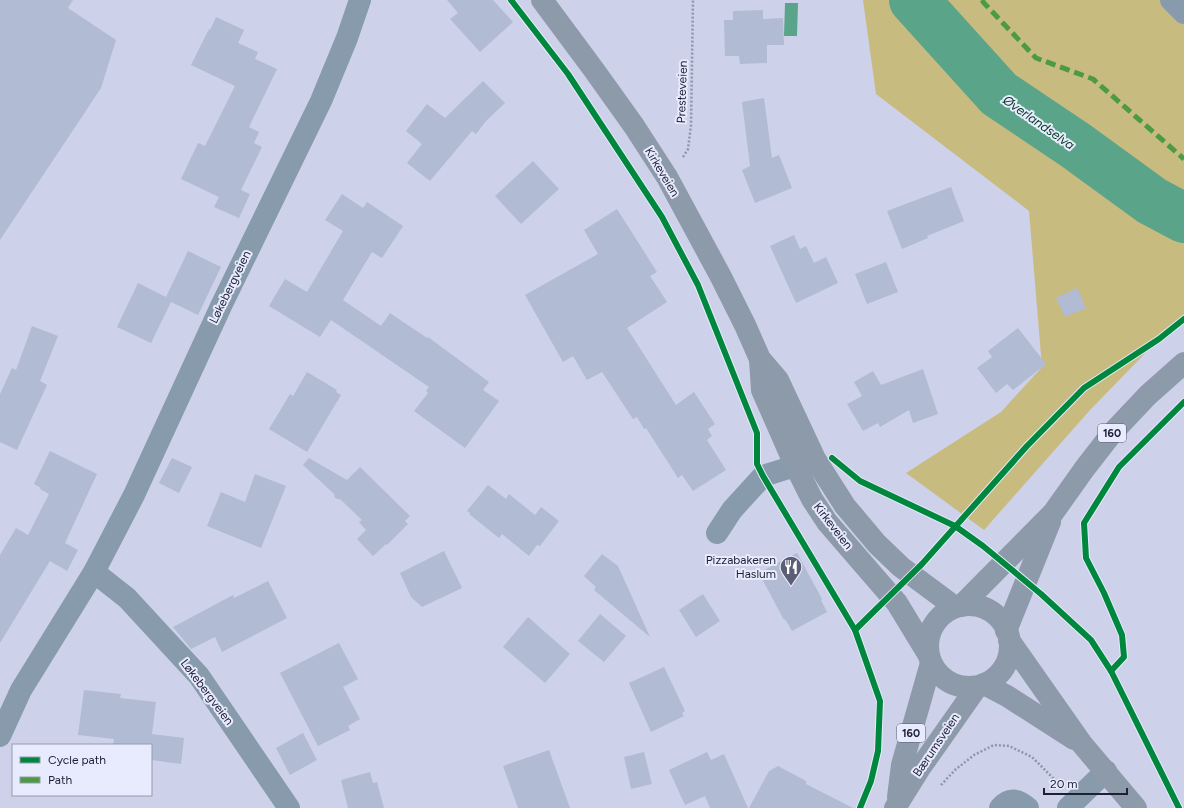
<svg xmlns="http://www.w3.org/2000/svg" width="1184" height="808" viewBox="0 0 1184 808" font-family="Figtree,sans-serif">
<rect width="100%" height="100%" fill="#ced1ea"/>
<polygon fill="#c7bb7f" points="863,0 1184,0 1184,320 1159,339 1091,409 984,530 906,473 1001,412 1042,367 1029,211 876,94"/>
<polygon fill="#5aa489" points="785,3 798,3 797,36 784,36"/>
<g fill="none" stroke-linecap="round" stroke-linejoin="round">
<polyline stroke="#5aa489" stroke-width="50" points="914,0 999,94 1075,145 1152,201 1184,218"/>
</g>
<g fill="#b1bbd4">
<polygon points="0,0 73,0 68,8 116,40 101,88 0,240"/>
<polygon points="447,0 493,0 513,22 480,52 450,19 458,13"/>
<polygon points="763,10 763,19 783,18 784,45 767,45 767,63 740,64 739,56 725,56 724,20 733,20 733,11"/>
<polygon points="216,17 244,30 238,43 258,52 255,59 277,69 249,127 259,132 254,143 262,147 241,190 250,194 239,218 214,207 219,197 181,179 198,143 205,146 235,86 191,65 209,29 210,30"/>
<polygon points="483,81 505,103 486,121 476,134 472,131 430,181 407,163 422,144 406,131 427,104 445,118"/>
<polygon points="764,98 772,158 779,155 792,188 755,203 742,170 750,166 742,102"/>
<polygon points="533,161 559,189 521,224 495,196"/>
<polygon points="951,187 964,221 927,236 928,238 902,249 887,211"/>
<polygon points="342,194 363,208 367,202 403,226 382,258 372,252 343,300 381,326 390,313 427,338 428,337 489,382 483,390 499,401 465,448 414,411 428,393 426,391 429,387 331,320 320,337 269,306 285,279 307,292 343,231 325,220"/>
<polygon points="617,209 657,272 650,276 667,302 627,328 676,405 694,392 715,424 708,429 712,436 707,440 726,470 693,491 682,475 678,478 646,428 644,429 637,417 633,419 602,372 587,380 573,356 563,362 525,295 598,254 584,230"/>
<polygon points="794,235 800,249 806,246 814,263 826,257 838,283 796,303 770,246"/>
<polygon points="188,251 221,267 198,315 171,302 151,343 117,327 138,283 166,297"/>
<polygon points="886,262 898,292 867,304 855,274"/>
<polygon points="1077,288 1086,308 1065,317 1056,298"/>
<polygon points="32,326 58,336 40,381 47,385 17,450 0,442 0,394 12,368 16,370"/>
<polygon points="1018,328 1046,364 1013,390 1007,384 996,393 977,368 992,357 988,351"/>
<polygon points="923,369 938,414 913,423 909,410 880,427 878,423 863,431 847,404 862,396 854,382 873,371 881,385"/>
<polygon points="307,372 337,390 336,392 341,395 307,452 269,429 290,394 293,396"/>
<polygon points="50,451 97,474 65,543 78,550 67,571 50,561 0,643 0,555 16,528 28,535 49,494 40,489 41,488 34,484"/>
<polygon points="172,458 192,467 179,493 159,483"/>
<polygon points="309,458 347,480 360,467 410,516 405,521 408,524 387,545 386,544 373,556 357,539 366,530 359,522 362,520 341,500 335,498 334,494 303,465"/>
<polygon points="255,474 286,486 261,548 207,526 221,492 245,502"/>
<polygon points="488,485 506,499 509,494 535,515 541,507 559,521 540,546 537,545 529,556 502,534 499,538 469,514 470,513 467,511"/>
<polygon points="444,551 462,588 422,607 411,597 400,573"/>
<polygon points="797,553 822,599 821,600 827,612 792,631 785,619 784,620 759,573"/>
<polygon points="602,554 618,566 650,637 594,590 596,587 584,576"/>
<polygon points="268,581 287,618 222,652 215,637 191,649 173,627 233,595 234,598"/>
<polygon points="703,594 720,621 696,637 679,610"/>
<polygon points="600,614 626,636 604,662 578,641"/>
<polygon points="528,617 570,654 545,683 503,647"/>
<polygon points="339,643 358,679 343,687 360,719 348,726 350,730 318,746 280,673"/>
<polygon points="664,667 685,711 682,713 684,716 651,732 629,683"/>
<polygon points="84,690 121,694 120,698 156,702 152,734 184,738 181,764 151,760 151,743 151,745 113,745 114,739 78,735"/>
<polygon points="303,733 317,760 290,775 276,748"/>
<polygon points="549,750 570,808 518,808 503,766"/>
<polygon points="644,752 652,784 631,789 624,757"/>
<polygon points="707,752 711,760 724,754 748,808 710,808 705,796 685,805 669,770"/>
<polygon points="778,766 806,781 806,784 853,808 749,808 769,771"/>
<polygon points="370,772 373,783 377,782 384,808 348,808 341,780"/>
</g>
<g fill="none" stroke-linecap="round" stroke-linejoin="round">
<g stroke="#8999a9" stroke-width="2.5" stroke-dasharray="2 2" stroke-linecap="butt">
<polyline points="683,157 688,149 691,125 693,0"/>
<polyline points="941,785 955,770 974,755 994,745 1009,746 1032,757 1057,782"/>
</g>
<g stroke="#879bad" stroke-width="22">
<polyline points="1171,0 1184,13"/>
<polyline points="717,533 732,510 763,476 814,460"/>
<polyline points="94,572 127,598 199,676 289,808"/>
<polyline points="0,736 21,690 94,572 134,495 222,304 321,101 347,38 360,0"/>
<path d="M1000 808C1009 797 1018 799 1028 808"/>
<polyline points="1068,808 1106,771"/>
</g>
<g stroke="#8d9aaa" stroke-width="22">
<polyline points="542,0 594,70 634,126 667,177 721,277 745,325 760,359 778,380 815,459 845,506 877,544 901,567 955,607"/>
<polyline points="760,359 762,390 795,465 812,499 827,522 897,603 928,654"/>
<circle cx="969" cy="646" r="41"/>
<polyline points="961,606 1053,513 1085,468 1113,432 1148,395 1184,363"/>
<polyline points="1006,631 1050,522"/>
<polyline points="1009,640 1082,744 1136,808"/>
<polyline points="984,684 1007,696 1074,739"/>
<polyline points="898,797 902,765 931,663"/>
<polyline points="895,808 920,768 977,687"/>
</g>
<polyline stroke="#4c9a44" stroke-width="5" stroke-dasharray="10 5" stroke-linecap="butt" points="982,0 984,3 1036,58 1093,79 1184,159"/>
<g stroke="#e8ebfd" stroke-width="8">
<g id="cycleway">
<polyline points="511,0 568,74 662,217 698,285 757,433 757,464 763,476 855,630 880,701 878,751 871,781 860,808"/>
<polyline points="832,458 860,481 955,526 983,546 1041,594 1091,640 1111,671 1179,808"/>
<polyline points="855,630 922,564 1027,446 1084,388 1159,339 1184,319"/>
<polyline points="1111,671 1124,657 1122,635 1104,593 1086,558 1084,523 1119,467 1184,402"/>
</g>
</g>
<use href="#cycleway" stroke="#00873e" stroke-width="6"/>
</g>
<defs>
<g id="restaurant-pin" transform="scale(1.15)"><path d="M0 17L-7.5 6A9.5 9.5 0 1 1 7.5 6Z" fill="#5c5e75" stroke="#e8ebfd"/><path d="M-5-6h1v4h1v-4h1v4h1v-4h1v5L-1.5 .5V6h-2V.5L-5-1ZM5-6V6H3V1.5H1.5Q1.5-4 5-6Z" fill="#fff"/></g>
</defs>
<g fill-rule="evenodd">
<use href="#restaurant-pin" x="791" y="567"/>
</g>
<g text-anchor="middle" stroke-width="4" stroke-linejoin="round" paint-order="stroke">
<g fill="#e8ebfd" stroke="#5b5d72" stroke-width="1">
<rect x="1098" y="424" width="28" height="18" rx="3"/>
<rect x="897" y="724" width="28" height="18" rx="3"/>
</g>
<g font-size="11" font-weight="bold" fill="#1e2036">
<text x="1112" y="437">160</text>
<text x="911" y="737">160</text>
</g>
<g font-size="12" fill="#1e2036" stroke="#e8ebfd">
<text transform="translate(682 92) rotate(-88)" y="4">Presteveien</text>
<text transform="translate(662 172) rotate(59)" y="4">Kirkeveien</text>
<text transform="translate(230 287) rotate(-64)" y="4">Løkebergveien</text>
<text transform="translate(833 526) rotate(52)" y="4">Kirkeveien</text>
<text transform="translate(207 692) rotate(53)" y="4">Løkebergveien</text>
<text transform="translate(936 745) rotate(-56)" y="4">Bærumsveien</text>
</g>
<g font-size="12" fill="#1e2036" stroke="#e8ebfd" text-anchor="end">
<text x="776" y="564">Pizzabakeren<tspan x="776" dy="14">Haslum</tspan></text>
</g>
<g font-size="13" font-style="italic" fill="#003a20" stroke="#e8ebfd">
<text transform="translate(1039 122) rotate(35)" y="5">Øverlandselva</text>
</g>
</g>
<rect x="12" y="744" width="140" height="52" fill="#e8ebfd" stroke="#979aad"/>
<rect x="20" y="757" width="20" height="6" fill="#00873e" stroke="#979aad"/>
<text x="48" y="764" font-size="12" fill="#1e2036">Cycle path</text>
<rect x="20" y="777" width="20" height="6" fill="#4c9a44" stroke="#979aad"/>
<text x="48" y="784" font-size="12" fill="#1e2036">Path</text>
<path d="M1044 788v6h83v-6" fill="none" stroke="#1e2036" stroke-width="2"/>
<text x="1050" y="788" font-size="12" fill="#1e2036" stroke="#e8ebfd" stroke-width="3" paint-order="stroke">20 m</text>
</svg>
